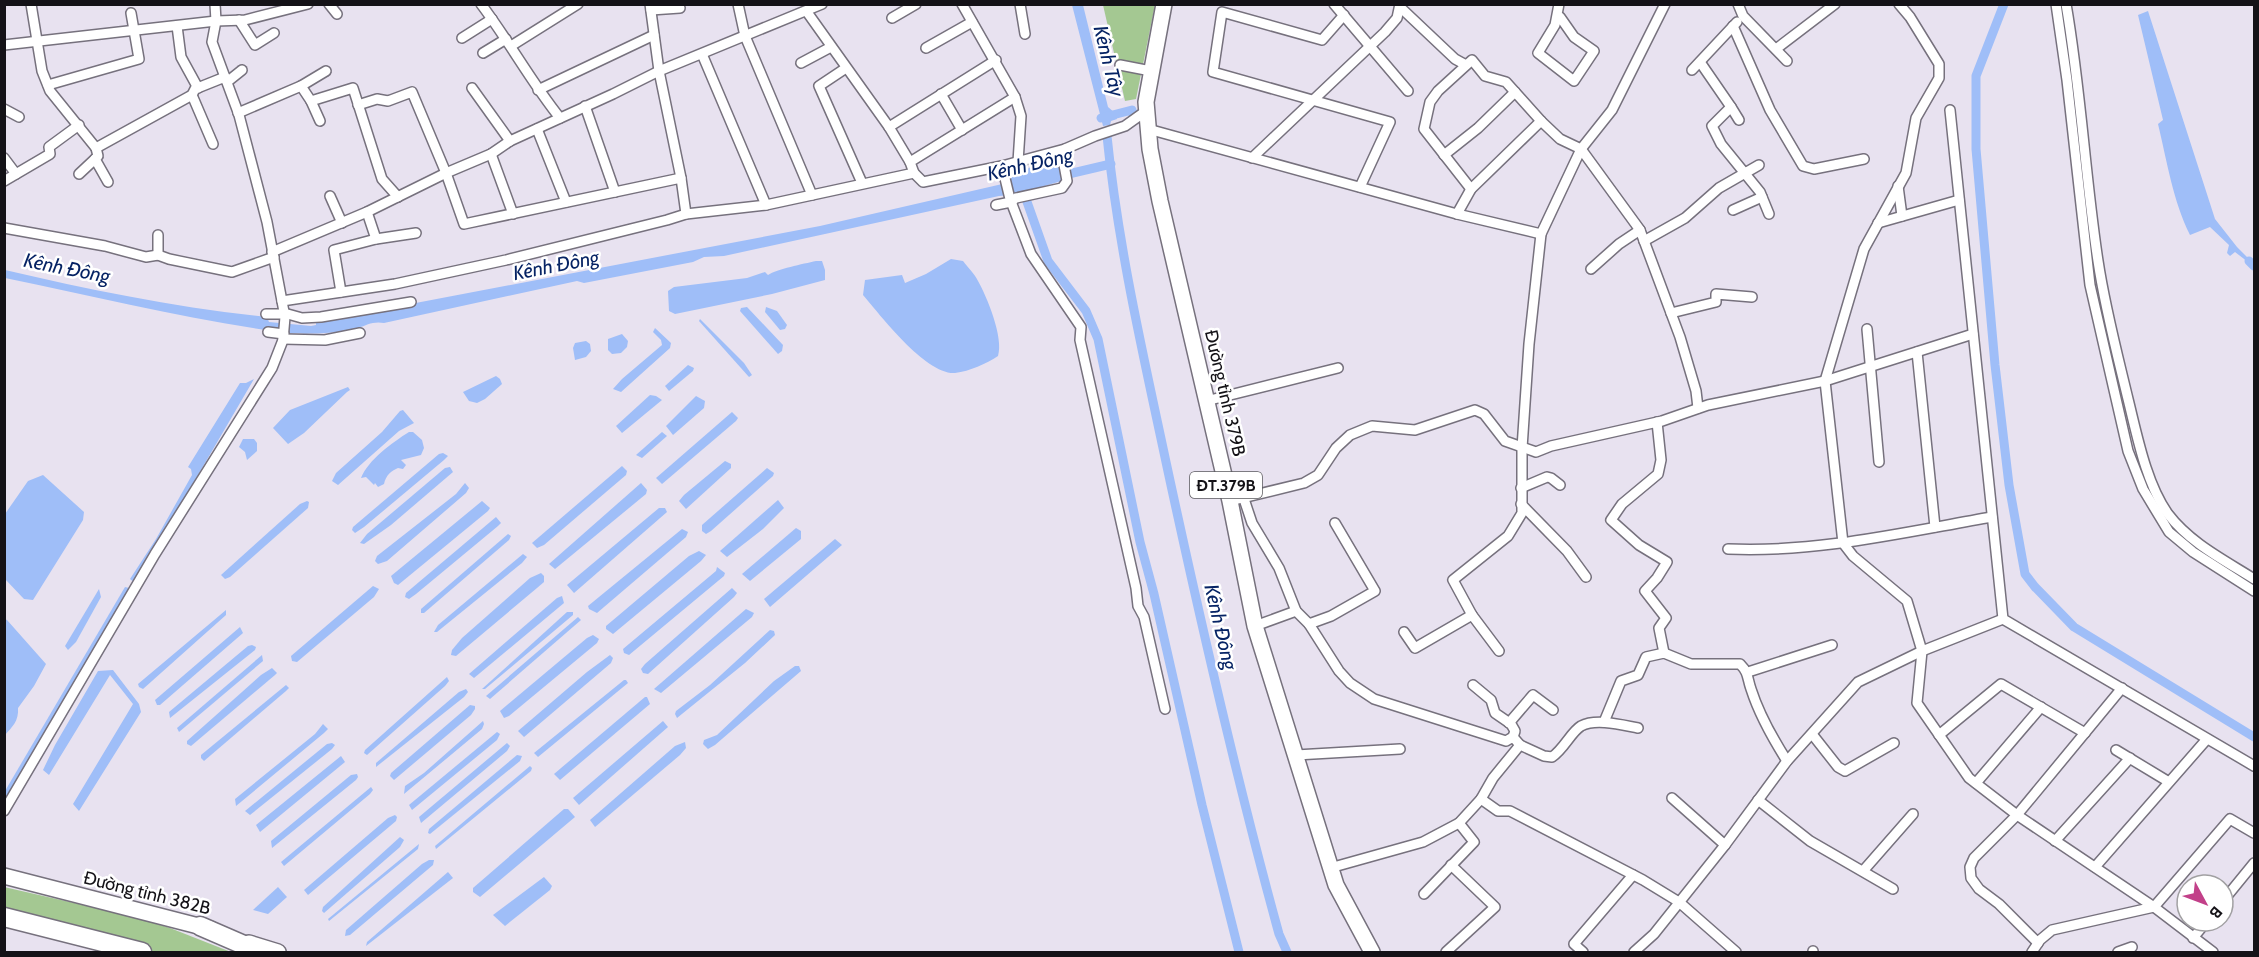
<svg xmlns="http://www.w3.org/2000/svg" width="2259" height="957" viewBox="0 0 2259 957" font-family="Cabin,sans-serif">
<rect width="100%" height="100%" fill="#e8e2f0"/>
<g fill="#a4c892">
<polygon points="1103,5 1155,5 1136,99 1125,101"/>
<polygon points="4,887 131,916 170,928 231,952 148,952 5,916"/>
</g>
<g fill="#9fbef8">
<polygon points="1072,5 1083,5 1108,107 1115,113 1117,119 1111,121 1110,125 1103,126"/>
<path d="M2148 11 2215 219 2237 247 2249 259 2248 262 2235 252 2230 256 2227 253 2229 245 2210 227 2190 235C2173 201 2167 161 2158 124L2163 120 2138 15Z"/>
<path d="M1055 162 1060 166 1065 180 1013 195 999 196 724 256 704 257 693 262 584 283 577 281 384 323C373 321 367 325 358 328 343 334 296 335 280 332 187 319 96 297 5 278V270C90 290 179 308 267 317L269 322 311 326 316 325V322L820 226 1011 182 1010 178 1033 166Z"/>
<path d="M951 259 963 261C968 268 975 274 978 281 987 297 1004 338 998 356 986 364 970 371 955 373 926 375 881 316 863 295L865 280 902 275 905 283 926 274Z"/>
<path d="M816 261H822L825 270V280L772 294 675 314 669 311 668 291 674 287 747 278 765 272 768 275C777 269 803 264 816 261Z"/>
<polygon points="747,307 783,345 782,351 778,354 740,311 741,308"/>
<polygon points="766,307 777,311 787,325 785,329 780,330 765,312"/>
<polygon points="700,319 744,363 752,375 749,377 699,321"/>
<polygon points="655,328 671,343 670,348 621,392 613,389 622,379 662,345 661,340 653,332"/>
<polygon points="622,334 628,341 627,347 621,353 612,354 608,350 608,339"/>
<polygon points="586,341 590,344 591,351 586,357 575,360 573,348 575,343"/>
<polygon points="688,365 694,368 693,371 669,391 665,386"/>
<polygon points="496,376 500,379 502,384 485,399 477,403 469,401 463,392"/>
<polygon points="254,379 135,583 130,579 156,539 192,475 191,469 188,467 240,383 246,383"/>
<polygon points="348,387 350,390 347,392 304,433 288,444 273,428 290,410"/>
<polygon points="650,395 656,396 662,400 622,433 616,426"/>
<polygon points="696,396 705,401 704,408 673,435 666,426"/>
<polygon points="403,410 414,423 399,431 338,485 332,481 336,473 382,432 400,411"/>
<polygon points="732,412 738,418 736,421 662,484 656,478"/>
<path d="M409 432H413L422 440 424 448 421 455 401 460 406 465 403 469 398 468C391 471 386 475 384 484L378 487 375 483 374 485 366 477 361 478C368 460 393 442 409 432Z"/>
<polygon points="662,432 667,436 642,458 636,455"/>
<polygon points="243,439 254,439 257,443 257,451 247,460 245,452 239,447"/>
<polygon points="443,453 448,456 444,460 364,527 355,533 352,530 353,527 439,454"/>
<polygon points="725,461 731,464 731,468 686,509 679,501 684,495"/>
<polygon points="622,466 627,471 626,475 544,545 537,548 532,543"/>
<polygon points="450,467 453,472 391,525 364,544 360,543 367,534 445,468"/>
<polygon points="767,468 774,473 773,476 711,531 706,534 702,531 702,525"/>
<polygon points="43,475 84,512 83,520 33,600 24,599 5,579 5,514 28,481"/>
<polygon points="465,483 469,488 466,493 387,561 378,564 375,561 377,556 456,494"/>
<polygon points="641,483 647,490 646,494 555,569 549,564"/>
<polygon points="778,500 784,508 763,529 727,557 720,551"/>
<polygon points="307,501 309,502 308,508 230,577 225,579 221,575 300,504"/>
<polygon points="482,501 490,508 488,511 398,585 394,583 391,576"/>
<polygon points="659,508 665,508 667,512 574,593 567,585"/>
<polygon points="496,517 501,523 498,526 416,594 409,599 405,597 406,593"/>
<polygon points="796,528 801,531 801,539 750,581 742,574"/>
<polygon points="682,529 688,532 686,537 597,613 589,609 588,606"/>
<polygon points="508,534 511,536 509,540 424,613 421,613 421,609"/>
<polygon points="835,539 842,545 770,607 764,599"/>
<polygon points="699,551 706,555 701,561 613,634 606,629 606,626 689,556"/>
<polygon points="523,554 527,557 522,563 437,632 434,632 438,625"/>
<polygon points="717,567 725,573 724,576 629,655 624,653 623,649 716,571"/>
<polygon points="541,573 544,576 544,582 537,588 456,656 451,655 452,650 462,638 530,578"/>
<polygon points="373,586 379,589 374,597 297,662 292,661 291,656"/>
<polygon points="125,587 129,588 130,591 5,804 5,791"/>
<polygon points="732,588 737,593 734,597 648,674 643,673 641,669 645,664"/>
<polygon points="99,589 101,597 76,642 68,650 65,646"/>
<polygon points="562,596 564,603 474,678 469,674 557,598"/>
<polygon points="746,609 754,613 752,617 661,693 654,689"/>
<polygon points="226,610 226,615 143,689 139,687 138,684"/>
<polygon points="567,612 573,612 573,615 485,689 482,689"/>
<polygon points="578,617 581,620 490,699 486,696"/>
<path d="M5 619 7 620 46 664 34 686 18 708C19 721 12 727 5 735Z"/>
<polygon points="240,627 243,633 160,705 157,705 155,700"/>
<polygon points="770,630 774,631 775,635 745,663 677,718 675,714 676,711 710,685"/>
<polygon points="593,635 599,639 597,643 509,716 504,718 500,711 587,638"/>
<polygon points="252,645 256,647 255,650 170,718 169,712 248,646"/>
<polygon points="262,655 263,661 179,732 177,728"/>
<polygon points="610,655 613,658 611,663 524,737 518,731 587,672"/>
<polygon points="795,666 799,666 801,671 715,745 708,749 703,744 704,740 717,735 774,681"/>
<polygon points="272,668 277,673 275,675 191,746 187,744 187,741 261,675"/>
<polygon points="113,670 139,704 141,712 79,811 73,804 133,704 110,675 49,775 43,770 55,745 98,671"/>
<polygon points="447,677 449,681 445,686 367,755 364,753 365,750"/>
<polygon points="624,680 626,680 628,683 538,757 534,753"/>
<polygon points="286,685 289,688 286,691 204,761 201,758 201,755"/>
<polygon points="466,689 468,692 464,697 376,767 376,763 459,692"/>
<polygon points="645,697 647,697 650,704 560,780 554,774"/>
<polygon points="470,705 475,706 475,709 471,715 394,780 390,776 391,773"/>
<polygon points="483,721 484,724 482,729 404,794 405,786 424,773"/>
<polygon points="663,721 668,727 579,805 573,798"/>
<polygon points="323,724 328,729 324,733 236,806 235,799 315,734"/>
<polygon points="497,732 500,734 497,740 412,810 409,805"/>
<polygon points="685,742 686,748 680,755 595,827 590,820 675,746"/>
<polygon points="332,743 335,745 332,749 250,815 245,811 327,744"/>
<polygon points="507,743 510,746 507,751 421,823 419,817"/>
<polygon points="517,755 522,756 520,761 430,834 428,833 429,829"/>
<polygon points="341,756 345,762 260,832 256,825"/>
<polygon points="530,766 532,768 531,771 436,849 435,846"/>
<polygon points="357,774 358,777 356,780 272,848 271,841 351,775"/>
<polygon points="371,787 373,790 370,794 284,866 281,862"/>
<polygon points="564,809 568,809 575,817 480,897 473,892 473,888"/>
<polygon points="395,815 397,817 396,821 308,895 304,890 388,818"/>
<polygon points="400,837 404,840 400,847 324,913 322,911 323,907"/>
<polygon points="419,844 418,849 329,921 328,919"/>
<polygon points="429,860 434,860 433,865 350,935 345,936 346,930 422,864"/>
<polygon points="448,872 453,878 366,946 367,942"/>
<polygon points="544,877 552,886 550,890 505,926 493,915"/>
<polygon points="278,887 287,897 268,914 253,910"/>
</g>
<g fill="none" stroke-linecap="round" stroke-linejoin="round">
<g stroke="#9fbef8" stroke-width="9">
<polyline points="2004,4 1976,76 1976,149 1995,365 2009,485 2025,574 2035,587 2074,627 2254,737"/>
<polyline points="1101,118 1132,110 1133,115"/>
<path d="M1107 136C1118 246 1143 354 1166 462 1200 620 1236 778 1279 934L1287 952"/>
<polyline points="1060,176 1111,164"/>
<polyline points="1026,199 1048,261 1086,311 1098,339 1140,542 1154,594 1202,805 1239,952"/>
<polyline points="2249,261 2254,266"/>
</g>
<g stroke="#76717d" stroke-width="12">
<g id="street">
<polyline points="31,4 42,71 50,91 96,148 192,95 195,89 225,77"/>
<polyline points="329,4 337,14"/>
<path d="M481 4C509 41 531 82 560 118"/>
<polyline points="650,4 659,71 681,178 686,214"/>
<polyline points="738,4 745,36 812,195"/>
<polyline points="962,4 1015,97 1021,116 1018,162"/>
<polyline points="1020,4 1025,34"/>
<polyline points="1334,4 1408,91"/>
<polyline points="1559,4 1555,25 1538,53 1574,81 1594,51 1574,37 1560,17"/>
<polyline points="1738,4 1743,16 1787,61"/>
<polyline points="1899,4 1910,17 1939,64 1939,78 1916,118 1906,173 1864,249 1825,381 1843,543 1853,556 1907,601 1922,651 1917,703 1969,778 2017,815 2154,907 2213,952"/>
<polyline points="2056,4 2067,80 2090,285 2128,451 2143,489 2169,532 2193,552 2254,591"/>
<path d="M2066 4C2081 90 2085 176 2098 261 2105 308 2117 353 2128 399 2137 435 2146 483 2168 514 2190 543 2224 560 2254 579"/>
<polyline points="1400,7 1455,59 1466,65"/>
<polyline points="651,10 680,8"/>
<polyline points="807,12 889,127 910,162"/>
<polyline points="1344,15 1322,40 1222,12 1213,72 1390,122 1360,187"/>
<polyline points="892,18 916,4"/>
<polyline points="239,20 255,45 274,33"/>
<polyline points="177,26 181,57 198,88"/>
<polyline points="1733,26 1770,110 1803,166 1814,169 1864,159"/>
<polyline points="462,38 492,19"/>
<polyline points="4,45 216,21 245,20 308,4"/>
<polyline points="511,46 578,4"/>
<polyline points="926,48 972,22"/>
<polyline points="1776,49 1835,4"/>
<polyline points="483,53 506,39"/>
<polyline points="702,54 766,205"/>
<polyline points="1700,62 1731,107"/>
<polyline points="801,63 831,47"/>
<polyline points="1120,65 1151,71"/>
<polyline points="846,68 819,86 862,183"/>
<polyline points="1692,70 1737,22"/>
<polyline points="227,82 242,70"/>
<polyline points="48,85 139,59 131,13"/>
<polyline points="301,86 326,71"/>
<polyline points="472,88 510,141"/>
<polyline points="538,90 654,35"/>
<polyline points="941,94 962,130"/>
<polyline points="192,95 213,144"/>
<polyline points="311,101 320,121"/>
<polyline points="358,105 377,99 388,101 412,92 446,173 464,224 681,178"/>
<polyline points="585,106 615,192"/>
<polyline points="4,109 19,117"/>
<polyline points="1950,110 2003,619 2254,766"/>
<polyline points="238,113 301,86 311,101 353,88 382,179 398,197"/>
<polyline points="1739,120 1731,107 1712,126 1721,144 1760,192 1769,214"/>
<polyline points="889,127 996,60"/>
<polyline points="537,129 566,202"/>
<polyline points="1148,129 1457,214 1541,234"/>
<polyline points="96,148 98,156 95,159 108,182"/>
<polyline points="491,154 513,214"/>
<polyline points="1444,155 1478,128 1515,92"/>
<polyline points="4,158 16,174"/>
<polyline points="1252,158 1385,32 1397,18 1400,4"/>
<polyline points="1002,166 1010,199 1031,254 1081,327 1080,340 1136,588 1138,606 1144,617 1165,709"/>
<polyline points="914,173 923,182 1002,166 1065,149 1095,136 1125,126 1146,111"/>
<polyline points="79,174 95,159"/>
<polyline points="4,181 50,154 49,147 79,125"/>
<polyline points="1898,186 1902,216"/>
<polyline points="1471,189 1424,129 1430,102 1438,91 1472,60 1485,76 1506,82 1541,121 1560,139 1581,149 1640,230 1680,337 1696,391 1698,408"/>
<polyline points="330,196 342,223"/>
<polyline points="996,205 1011,202 1016,198 1062,188 1067,181 1064,165 1065,149"/>
<polyline points="1733,210 1762,197"/>
<polyline points="1457,214 1471,189 1541,121"/>
<polyline points="1878,223 1959,200"/>
<polyline points="4,228 105,246 146,257 158,255 169,259 232,272 274,257"/>
<polyline points="376,239 416,233"/>
<polyline points="1644,241 1685,218 1719,188 1759,165"/>
<polyline points="272,252 367,212 446,173 491,154 510,141 613,94 659,71 822,4"/>
<polyline points="158,255 158,235"/>
<polyline points="1591,269 1619,244 1640,230"/>
<polyline points="341,292 334,250 376,239 367,212"/>
<polyline points="282,301 395,284 506,260 667,220 686,214 766,205 914,173 910,162 1015,97"/>
<polyline points="284,313 302,318 321,317 411,302"/>
<polyline points="1671,313 1716,302 1716,294 1752,297"/>
<polyline points="266,314 285,314"/>
<polyline points="1867,329 1879,462"/>
<polyline points="268,332 284,334"/>
<polyline points="283,339 325,340 360,333"/>
<polyline points="1917,352 1935,527"/>
<polyline points="1206,401 1338,368"/>
<polyline points="1657,422 1661,460 1658,474 1622,504 1611,520 1639,545 1667,562 1657,578 1645,591 1666,618 1659,628 1664,653"/>
<polyline points="1521,488 1547,477 1551,478 1560,485"/>
<polyline points="1244,499 1252,523 1279,568 1296,611"/>
<polyline points="1230,501 1304,483 1318,475 1336,448 1350,435 1372,426 1415,430 1475,410 1484,414 1505,441 1536,452 1551,446 1662,421 1708,405 1825,381 1973,334"/>
<polyline points="1521,504 1567,551 1586,577"/>
<path d="M1728 549C1817 553 1905 532 1992 517"/>
<polyline points="1472,615 1499,651"/>
<polyline points="1309,624 1339,671 1350,683 1374,699 1506,741 1513,737 1520,745"/>
<polyline points="1255,626 1296,611 1309,624 1331,616 1375,591 1335,523"/>
<polyline points="1404,632 1415,648 1472,615 1453,580 1508,536 1522,513 1522,448 1529,344 1541,234 1581,149 1612,110 1665,4"/>
<polyline points="1748,672 1832,645"/>
<polyline points="1473,685 1491,700 1495,713 1511,724 1515,731 1513,737"/>
<path d="M1604 722 1621 681 1638 675 1646 657 1664 653 1691 664H1740C1749 673 1747 678 1751 689 1759 714 1773 739 1787 761"/>
<polyline points="1509,723 1533,695 1553,710"/>
<polyline points="1812,734 1838,767 1845,771 1894,743"/>
<polyline points="1939,735 2001,684 2085,733"/>
<polyline points="2116,750 2169,782"/>
<polyline points="1296,755 1400,749"/>
<polyline points="1976,783 2041,707"/>
<polyline points="1672,798 1725,845"/>
<polyline points="1481,799 1498,811 1510,811 1643,880 1679,902 1736,952"/>
<polyline points="1758,800 1810,841 1893,889"/>
<polyline points="4,811 155,554 272,368 283,340 285,317 267,222 239,115 212,42 216,21 215,4"/>
<polyline points="2055,841 2130,758"/>
<polyline points="2095,867 2207,739"/>
<path d="M1330 868 1423 842 1459 823 1481 799 1493 778 1520 745 1544 756 1552 757C1564 749 1571 732 1581 726 1596 718 1622 725 1638 728"/>
<polyline points="1863,871 1913,814"/>
<polyline points="1424,894 1474,842 1459,823"/>
<polyline points="2223,901 2254,863"/>
<polyline points="2193,938 2207,921"/>
<polyline points="2038,943 1999,904 1979,889 1971,878 1970,867 1974,858 2017,815 2122,688"/>
<polyline points="1446,952 1495,907 1451,865"/>
<polyline points="1583,952 1574,944 1633,875"/>
<polyline points="1634,952 1654,934 1725,845 1787,761 1858,682 1922,651 2003,619"/>
<polyline points="1813,952 1813,951"/>
<polyline points="2032,952 2040,940 2052,930 2154,907 2230,819 2254,833"/>
<polyline points="2118,952 2132,947"/>
</g>
</g>
<g stroke="#76717d" stroke-width="18">
<g id="primary">
<polyline points="1164,4 1146,102 1150,149 1160,201 1230,501 1255,626 1336,885 1372,952"/>
<polyline points="4,876 210,929"/>
<polyline points="249,943 278,952"/>
</g>
</g>
<g stroke="#76717d" stroke-width="21">
<g id="highway">
<polyline points="4,917 142,952"/>
<polyline points="200,926 260,952"/>
</g>
</g>
<use href="#street" stroke="#fff" stroke-width="9"/>
<use href="#primary" stroke="#fff" stroke-width="15"/>
<use href="#highway" stroke="#fff" stroke-width="18"/>
</g>
<g text-anchor="middle" stroke-width="5" stroke-linejoin="round" paint-order="stroke">
<rect fill="#fff" stroke="#5a595d" stroke-width="1.5" x="1190" y="472" width="72" height="26" rx="4.5"/>
<g font-size="16" font-weight="bold" fill="#141217">
<text x="1226" y="491">ĐT.379B</text>
</g>
<g font-size="18" fill="#141217" stroke="#fff">
<text transform="translate(1225 393) rotate(77)" y="6">Đường tỉnh 379B</text>
<text transform="translate(147 893) rotate(14)" y="6">Đường tỉnh 382B</text>
</g>
<g font-size="20" font-style="italic" fill="#062364" stroke="#fff">
<text transform="translate(1109 61) rotate(76)" y="7">Kênh Tây</text>
<text transform="translate(1030 164) rotate(-13)" y="7">Kênh Đông</text>
<text transform="translate(556 265) rotate(-11)" y="7">Kênh Đông</text>
<text transform="translate(67 268) rotate(11)" y="7">Kênh Đông</text>
<text transform="translate(1221 627) rotate(77)" y="7">Kênh Đông</text>
</g>
</g>
<rect width="2259" height="957" fill="none" stroke="#141217" stroke-width="12"/>
<g transform="translate(2205 903) rotate(131)"><circle r="28" fill="#ffffff" stroke="#a1a0a2" stroke-width="1.5"/>
<path d="M0-4.5L10 22L0 15L-10 22Z" fill="#c24089"/>
<text y="-9" font-size="16" font-weight="bold" text-anchor="middle" fill="#141217">B</text>
</g>
</svg>
